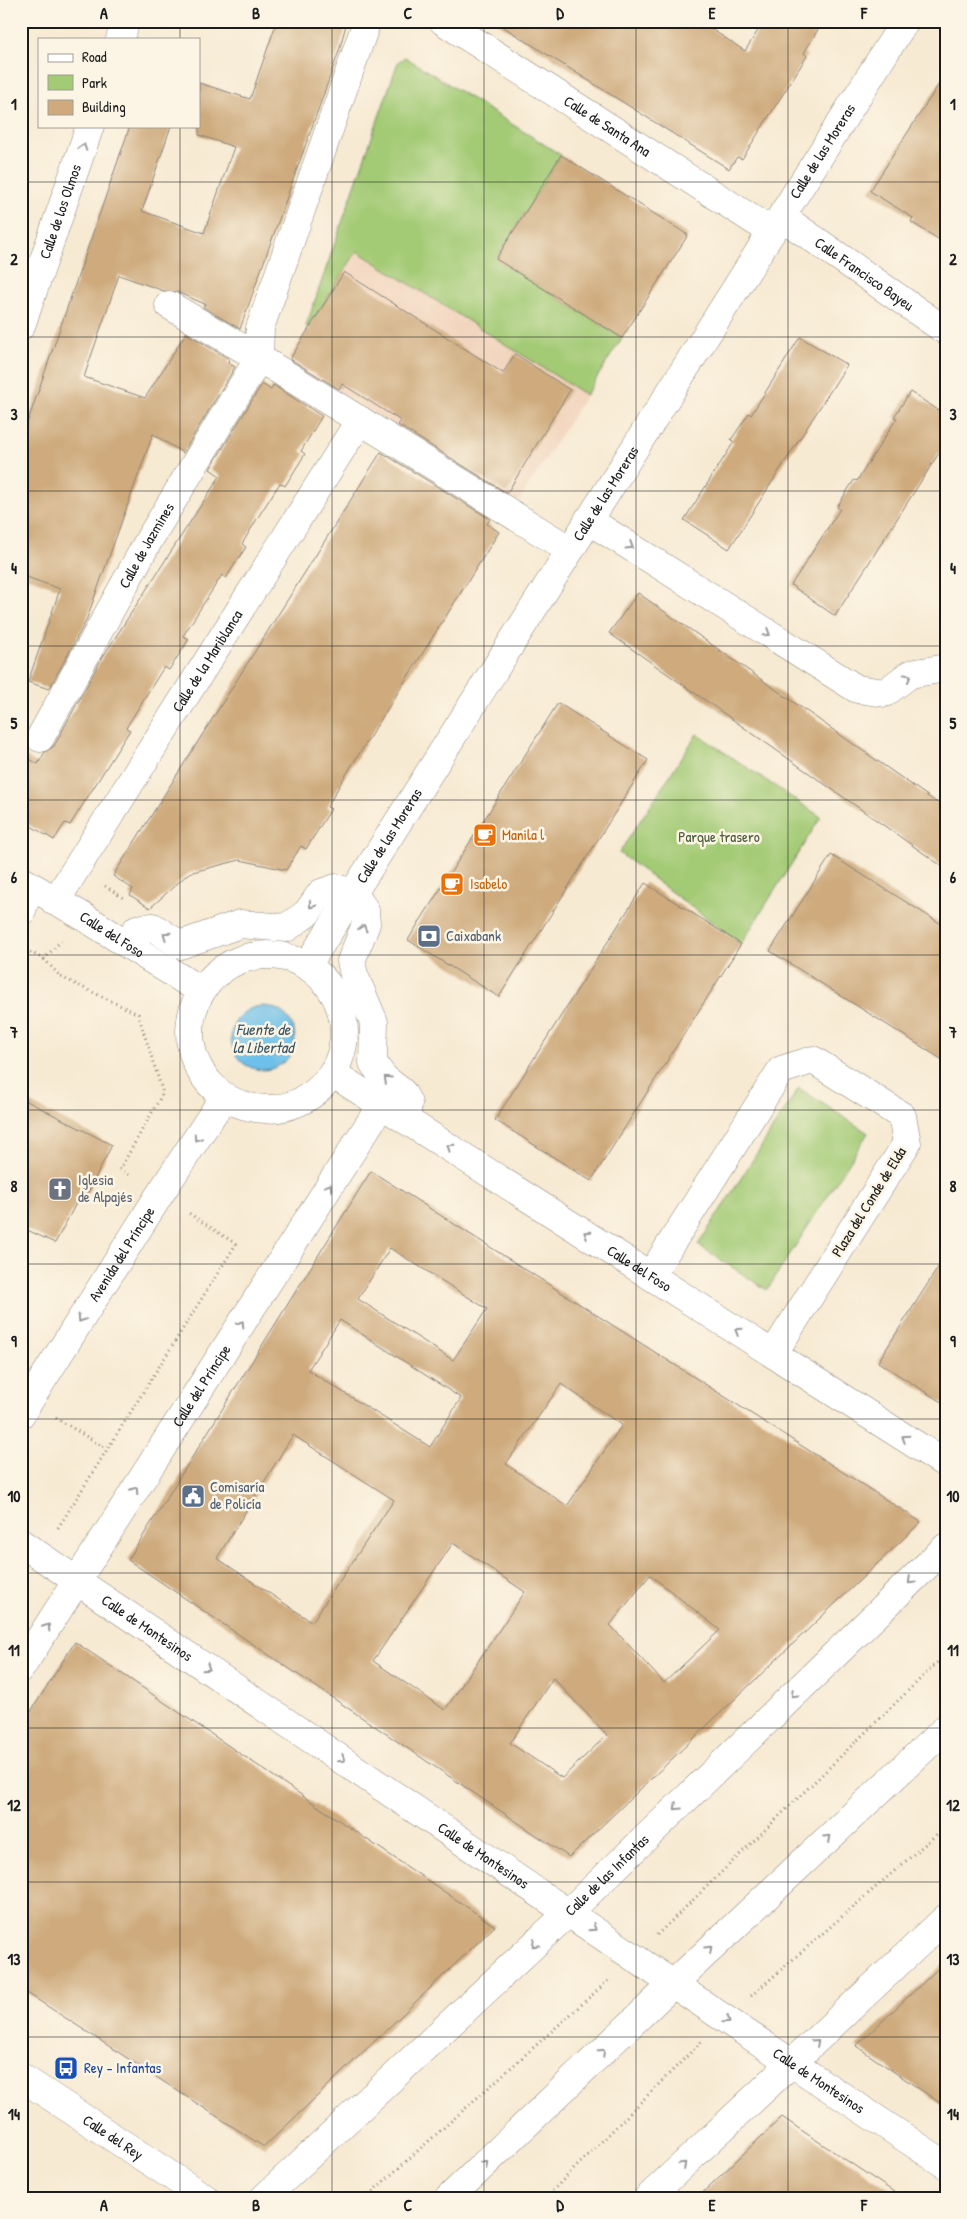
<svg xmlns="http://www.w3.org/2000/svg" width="967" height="2219" viewBox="0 0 967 2219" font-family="'Patrick Hand',sans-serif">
<rect width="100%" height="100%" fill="#fcf5e5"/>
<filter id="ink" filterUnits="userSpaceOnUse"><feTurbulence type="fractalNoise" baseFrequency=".02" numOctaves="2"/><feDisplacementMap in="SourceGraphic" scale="10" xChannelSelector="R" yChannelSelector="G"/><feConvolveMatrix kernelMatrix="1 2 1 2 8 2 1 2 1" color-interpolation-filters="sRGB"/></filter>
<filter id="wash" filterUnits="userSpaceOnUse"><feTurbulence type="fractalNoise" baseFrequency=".0096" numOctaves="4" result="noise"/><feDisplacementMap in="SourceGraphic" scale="20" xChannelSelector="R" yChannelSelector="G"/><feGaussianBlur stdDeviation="1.12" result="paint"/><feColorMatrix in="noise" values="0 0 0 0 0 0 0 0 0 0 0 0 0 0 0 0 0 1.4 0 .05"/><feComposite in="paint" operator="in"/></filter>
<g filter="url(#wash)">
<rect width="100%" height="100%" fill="#f7ead3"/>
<polygon fill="#f2d5be" points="357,251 586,395 519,501 512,501 288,359"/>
<g fill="#a3ca75" stroke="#607348">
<polygon points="405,57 561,155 496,259 622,338 586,395 357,251 308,328 306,326 398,62"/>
<polygon points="697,734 821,817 741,944 619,853"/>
<polygon points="799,1088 868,1133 767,1290 698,1245"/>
</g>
<circle fill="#6dc0e9" stroke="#446e82" cx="263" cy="1038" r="32"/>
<g id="blocks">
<g fill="#ceaa7d" fill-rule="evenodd">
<polygon points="277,21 347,21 339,51 240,329 203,307 205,304 177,292 164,291 119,275 84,377 145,398 186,333 229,359 228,363 235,367 183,453 153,434 86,621 49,689 28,682 60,589 21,575 21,441 130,126 171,126 142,211 204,233 234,147 199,135 199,83 250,99"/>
<polygon points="494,21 699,21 745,51 764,21 823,21 804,53 807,56 742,159 737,157 729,169"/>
<polygon points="946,73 946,244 911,222 913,218 870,191"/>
<polygon points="561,155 688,235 622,338 496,259"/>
<polygon points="344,272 503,373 515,354 570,390 507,493 398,425 401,421 342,384 339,389 290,359"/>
<polygon points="800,337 847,365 729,549 684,520 734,442 731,440 749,413 751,415"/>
<polygon points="262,384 271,390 273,385 322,416 301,451 305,454 285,486 280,483 260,514 242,544 246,547 226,578 222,575 202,606 183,636 189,639 169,670 164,667 145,697 126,728 130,730 70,825 65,823 54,840 21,820 21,754 38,764 45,752 54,746 102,658 220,476 210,469"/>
<polygon points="910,392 946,415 946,442 835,616 791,585 840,509 837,507 854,480 857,481 897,418 894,417"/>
<polygon points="381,452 490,519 487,524 499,532 342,781 327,807 331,809 306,849 301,846 286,870 240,860 189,873 150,908 130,895 133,889 113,876"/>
<polygon points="638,593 946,809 946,869 609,633"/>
<polygon points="558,703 648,760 499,997 408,940"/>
<polygon points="831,855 946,927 946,1062 770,951"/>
<polygon points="645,883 741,944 591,1181 495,1120"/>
<polygon points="21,1098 112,1145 84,1200 79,1198 55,1243 21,1227"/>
<path d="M371 1171 921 1522 569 1857 128 1560ZM390 1248 487 1309 453 1360 358 1299ZM340 1320 461 1398 430 1447 308 1370ZM561 1384 622 1425 567 1506 506 1464ZM293 1435 394 1500 312 1622 217 1558ZM453 1543 525 1592 445 1710 373 1661ZM650 1575 720 1630 664 1683 610 1625ZM553 1678 607 1735 562 1778 510 1743Z"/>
<polygon points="946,1255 946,1405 878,1362"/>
<polygon points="75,1642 495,1926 264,2147 21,1989 21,1727"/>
<polygon points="946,1961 946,2107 856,2046"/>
<polygon points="782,2117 798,2128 903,2198 697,2198"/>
</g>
</g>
</g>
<g filter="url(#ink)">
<use href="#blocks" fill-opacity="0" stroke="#8a8378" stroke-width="1"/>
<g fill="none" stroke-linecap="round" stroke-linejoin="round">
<g stroke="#8a8378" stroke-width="29">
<g id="minor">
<path id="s1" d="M443 21 772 232"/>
<polyline points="120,39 126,21"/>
<path id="s2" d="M782 217 946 331"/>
<polyline points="169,305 259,358 570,550"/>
<path id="s3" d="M21 326 90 126"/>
<polyline points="588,520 857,689 885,693 910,674 946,668"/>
<path id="s4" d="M40 738 150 538 259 358 260 328 367 21"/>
<path id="s5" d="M21 880 84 917 201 991"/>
<path id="s6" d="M55 902 360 420"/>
<polyline points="21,913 30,886"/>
<polyline points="126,943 137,929 153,927 180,945 240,924 286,928 307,913 321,893 336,888 353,893 365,910 366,924 351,961 354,975 374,1022 373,1063 384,1078 402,1092 408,1103 406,1119"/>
<circle cx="267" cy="1032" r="77"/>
<path id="s7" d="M307 966 905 21"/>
<path id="s8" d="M332 1073 946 1464"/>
<polyline points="651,1275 781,1070 813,1060 902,1116 907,1143 773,1354"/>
<path id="s9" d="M21 1414 160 1194 224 1097"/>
<path id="s10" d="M21 1543 725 2019 946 2165"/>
<path id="s11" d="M21 1668 382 1104"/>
<path id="s12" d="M21 2077 205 2198"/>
<path id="s13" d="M264 2198 569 1912 946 1547"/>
<polyline points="449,2198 674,1983 946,1728"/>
<polyline points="648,2198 946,1918"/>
</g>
</g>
<g stroke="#8a8378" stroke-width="3" stroke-dasharray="1 4" stroke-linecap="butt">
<polyline points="105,886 125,899"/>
<polyline points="21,948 44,959 61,941"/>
<polyline points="44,959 61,977 138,1014 163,1093 120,1169 132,1177"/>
<polyline points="56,1418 107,1449"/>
<polyline points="58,1528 236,1244 187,1212"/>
<polyline points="657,1935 946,1654"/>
<polyline points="751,1996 946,1826"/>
<polyline points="365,2198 609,1980"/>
<polyline points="545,2198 702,2041"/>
</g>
<use href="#minor" stroke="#fff" stroke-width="28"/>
</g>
<defs><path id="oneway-chevron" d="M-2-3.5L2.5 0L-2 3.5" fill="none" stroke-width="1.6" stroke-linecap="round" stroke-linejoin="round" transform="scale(1.25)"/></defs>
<g stroke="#999">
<use href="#oneway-chevron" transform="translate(83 147) rotate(-71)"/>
<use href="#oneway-chevron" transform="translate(630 546) rotate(32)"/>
<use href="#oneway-chevron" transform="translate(767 633) rotate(32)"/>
<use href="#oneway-chevron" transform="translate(908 677) rotate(-29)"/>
<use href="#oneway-chevron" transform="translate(312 905) rotate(125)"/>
<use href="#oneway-chevron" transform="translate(363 928) rotate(-75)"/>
<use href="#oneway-chevron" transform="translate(166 935) rotate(-145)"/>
<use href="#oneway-chevron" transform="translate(387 1079) rotate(-137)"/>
<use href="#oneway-chevron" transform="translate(197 1138) rotate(124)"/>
<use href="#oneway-chevron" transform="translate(450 1147) rotate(-147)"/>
<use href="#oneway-chevron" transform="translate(329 1187) rotate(-57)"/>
<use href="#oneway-chevron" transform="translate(587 1234) rotate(-147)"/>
<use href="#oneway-chevron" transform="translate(81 1319) rotate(122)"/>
<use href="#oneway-chevron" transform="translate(241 1324) rotate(-57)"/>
<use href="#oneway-chevron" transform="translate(738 1331) rotate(-147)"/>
<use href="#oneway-chevron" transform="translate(905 1438) rotate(-147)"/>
<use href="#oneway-chevron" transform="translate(135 1490) rotate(-57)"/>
<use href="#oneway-chevron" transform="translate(911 1581) rotate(136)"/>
<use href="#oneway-chevron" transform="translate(47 1627) rotate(-57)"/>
<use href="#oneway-chevron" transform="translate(207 1668) rotate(34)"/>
<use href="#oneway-chevron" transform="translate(794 1694) rotate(136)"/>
<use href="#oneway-chevron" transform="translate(342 1759) rotate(34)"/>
<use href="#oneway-chevron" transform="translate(677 1807) rotate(136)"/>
<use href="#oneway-chevron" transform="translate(828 1838) rotate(-43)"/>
<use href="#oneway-chevron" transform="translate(593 1928) rotate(34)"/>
<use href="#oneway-chevron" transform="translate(535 1944) rotate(137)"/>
<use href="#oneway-chevron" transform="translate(709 1949) rotate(-43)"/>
<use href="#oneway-chevron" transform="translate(727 2020) rotate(34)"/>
<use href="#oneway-chevron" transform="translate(816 2042) rotate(-42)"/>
<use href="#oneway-chevron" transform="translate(602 2052) rotate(-44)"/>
<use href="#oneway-chevron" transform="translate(485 2164) rotate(-44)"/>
<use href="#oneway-chevron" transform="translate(683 2165) rotate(-43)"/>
</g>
</g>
<path fill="none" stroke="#1c1c1c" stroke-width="1" stroke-opacity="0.55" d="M180 21V39M332 21V2198M484 21V2198M636 21V2198M788 21V2198M180 126V2198M21 182H946M21 337H946M21 491H946M21 646H946M21 800H946M21 955H946M21 1110H946M21 1264H946M21 1419H946M21 1573H946M21 1728H946M21 1882H946M21 2037H946"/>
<defs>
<g id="cafe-square" transform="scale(1.25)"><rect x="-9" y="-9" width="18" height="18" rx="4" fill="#e8710a" stroke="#fcf5e5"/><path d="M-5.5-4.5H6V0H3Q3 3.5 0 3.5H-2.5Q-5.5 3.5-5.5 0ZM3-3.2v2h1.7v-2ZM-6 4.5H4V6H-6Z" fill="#fff"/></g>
<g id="bank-square" transform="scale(1.25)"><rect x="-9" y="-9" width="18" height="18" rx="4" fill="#5c6f8a" stroke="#fcf5e5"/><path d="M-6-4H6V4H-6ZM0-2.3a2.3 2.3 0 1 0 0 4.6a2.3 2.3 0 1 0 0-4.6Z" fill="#fff"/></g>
<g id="church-square" transform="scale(1.25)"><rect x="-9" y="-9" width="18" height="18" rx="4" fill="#6b7280" stroke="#fcf5e5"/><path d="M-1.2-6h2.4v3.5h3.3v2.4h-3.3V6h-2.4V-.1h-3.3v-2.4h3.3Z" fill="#fff"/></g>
<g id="civic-square" transform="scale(1.25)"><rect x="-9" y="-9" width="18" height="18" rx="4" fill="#5c6f8a" stroke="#fcf5e5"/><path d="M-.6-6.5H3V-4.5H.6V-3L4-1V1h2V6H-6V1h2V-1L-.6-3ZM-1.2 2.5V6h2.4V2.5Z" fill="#fff"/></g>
<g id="bus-square" transform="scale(1.25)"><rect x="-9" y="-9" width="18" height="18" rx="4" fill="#1a4fb4" stroke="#fcf5e5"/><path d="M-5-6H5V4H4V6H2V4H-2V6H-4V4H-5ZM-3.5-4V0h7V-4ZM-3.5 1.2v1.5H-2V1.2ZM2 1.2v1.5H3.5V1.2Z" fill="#fff"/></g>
</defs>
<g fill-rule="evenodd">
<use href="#cafe-square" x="485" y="835"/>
<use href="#cafe-square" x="452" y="884"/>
<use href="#bank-square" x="429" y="936"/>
<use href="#church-square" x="60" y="1189"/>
<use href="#civic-square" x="193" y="1496"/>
<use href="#bus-square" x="66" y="2068"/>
</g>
<g text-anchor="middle" stroke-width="5" stroke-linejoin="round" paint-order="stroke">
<g font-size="15" fill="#1c1c1c" stroke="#fcf5e5">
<text dy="5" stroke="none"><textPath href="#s1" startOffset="195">Calle de Santa Ana</textPath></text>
<text dy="5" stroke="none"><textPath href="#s7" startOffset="964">Calle de las Moreras</textPath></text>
<text dy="5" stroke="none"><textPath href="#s3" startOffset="121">Calle de los Olmos</textPath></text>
<text dy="5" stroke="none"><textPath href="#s2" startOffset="100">Calle Francisco Bayeu</textPath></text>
<text dy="5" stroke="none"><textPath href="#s7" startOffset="559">Calle de las Moreras</textPath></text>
<text dy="5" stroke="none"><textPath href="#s4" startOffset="220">Calle de Jazmines</textPath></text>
<text dy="5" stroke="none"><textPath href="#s6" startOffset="285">Calle de la Mariblanca</textPath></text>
<text dy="5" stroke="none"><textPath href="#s7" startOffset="154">Calle de las Moreras</textPath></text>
<text dy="5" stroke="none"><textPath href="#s5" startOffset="106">Calle del Foso</textPath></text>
<text transform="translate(869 1202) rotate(-58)" y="5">Plaza del Conde de Elda</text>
<text dy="5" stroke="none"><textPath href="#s9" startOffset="189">Avenida del Príncipe</textPath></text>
<text dy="5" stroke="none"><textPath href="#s8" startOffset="364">Calle del Foso</textPath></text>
<text dy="5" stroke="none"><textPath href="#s11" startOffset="335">Calle del Príncipe</textPath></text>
<text dy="5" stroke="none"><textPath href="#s10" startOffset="152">Calle de Montesinos</textPath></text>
<text dy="5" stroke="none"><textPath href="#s10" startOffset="558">Calle de Montesinos</textPath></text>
<text dy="5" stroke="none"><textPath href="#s13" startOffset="471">Calle de las Infantas</textPath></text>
<text dy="5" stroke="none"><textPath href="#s10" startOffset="962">Calle de Montesinos</textPath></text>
<text dy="5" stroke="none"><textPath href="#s12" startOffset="110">Calle del Rey</textPath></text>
</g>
<g font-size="15" fill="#c56008" stroke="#fcf5e5" text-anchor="start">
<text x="502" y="840">Manila l</text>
<text x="470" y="889">Isabelo</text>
</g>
<g font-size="15" fill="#4b593b" stroke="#fcf5e5">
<text x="719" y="842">Parque trasero</text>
</g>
<g font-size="15" fill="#4e5e75" stroke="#fcf5e5" text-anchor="start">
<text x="446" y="941">Caixabank</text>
<text x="210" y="1492">Comisaría<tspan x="210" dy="17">de Policía</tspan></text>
</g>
<g font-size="15" fill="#5b616d" stroke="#fcf5e5" text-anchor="start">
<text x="78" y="1185">Iglesia<tspan x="78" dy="17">de Alpajés</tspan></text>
</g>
<g font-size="15" fill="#164399" stroke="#fcf5e5" text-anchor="start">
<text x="84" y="2073">Rey - Infantas</text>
</g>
<g font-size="16" font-style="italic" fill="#385564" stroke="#fcf5e5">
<text x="263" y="1035">Fuente de<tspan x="263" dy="18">la Libertad</tspan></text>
</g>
</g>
<rect width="967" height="2219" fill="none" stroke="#fcf5e5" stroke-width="55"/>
<rect x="38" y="38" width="162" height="90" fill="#fcf5e5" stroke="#a29e95"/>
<rect x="48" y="54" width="25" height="8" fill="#ffffff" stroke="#a29e95"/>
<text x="82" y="62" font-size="15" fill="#1c1c1c">Road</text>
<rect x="48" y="75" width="25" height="15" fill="#a3ca75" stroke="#a29e95"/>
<text x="82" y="88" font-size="15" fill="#1c1c1c">Park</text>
<rect x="48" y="100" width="25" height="15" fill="#ceaa7d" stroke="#a29e95"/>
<text x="82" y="112" font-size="15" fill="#1c1c1c">Building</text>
<rect x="28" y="28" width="912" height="2164" fill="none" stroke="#1c1c1c" stroke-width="2"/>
<g font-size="16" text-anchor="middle" font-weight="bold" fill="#1c1c1c">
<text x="104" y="19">A</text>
<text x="256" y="19">B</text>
<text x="408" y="19">C</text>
<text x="560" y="19">D</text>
<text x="712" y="19">E</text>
<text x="864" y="19">F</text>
<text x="14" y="110">1</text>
<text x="953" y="110">1</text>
<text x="14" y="265">2</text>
<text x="953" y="265">2</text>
<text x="14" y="420">3</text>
<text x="953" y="420">3</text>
<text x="14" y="574">4</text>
<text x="953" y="574">4</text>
<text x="14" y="729">5</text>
<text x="953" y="729">5</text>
<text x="14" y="883">6</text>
<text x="953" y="883">6</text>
<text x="14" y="1038">7</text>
<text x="953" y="1038">7</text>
<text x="14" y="1192">8</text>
<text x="953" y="1192">8</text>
<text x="14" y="1347">9</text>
<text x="953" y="1347">9</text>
<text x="14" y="1502">10</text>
<text x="953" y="1502">10</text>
<text x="14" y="1656">11</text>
<text x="953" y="1656">11</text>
<text x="14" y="1811">12</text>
<text x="953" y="1811">12</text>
<text x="14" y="1965">13</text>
<text x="953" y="1965">13</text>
<text x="14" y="2120">14</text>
<text x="953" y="2120">14</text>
<text x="104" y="2211">A</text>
<text x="256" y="2211">B</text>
<text x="408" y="2211">C</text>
<text x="560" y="2211">D</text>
<text x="712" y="2211">E</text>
<text x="864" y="2211">F</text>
</g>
</svg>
